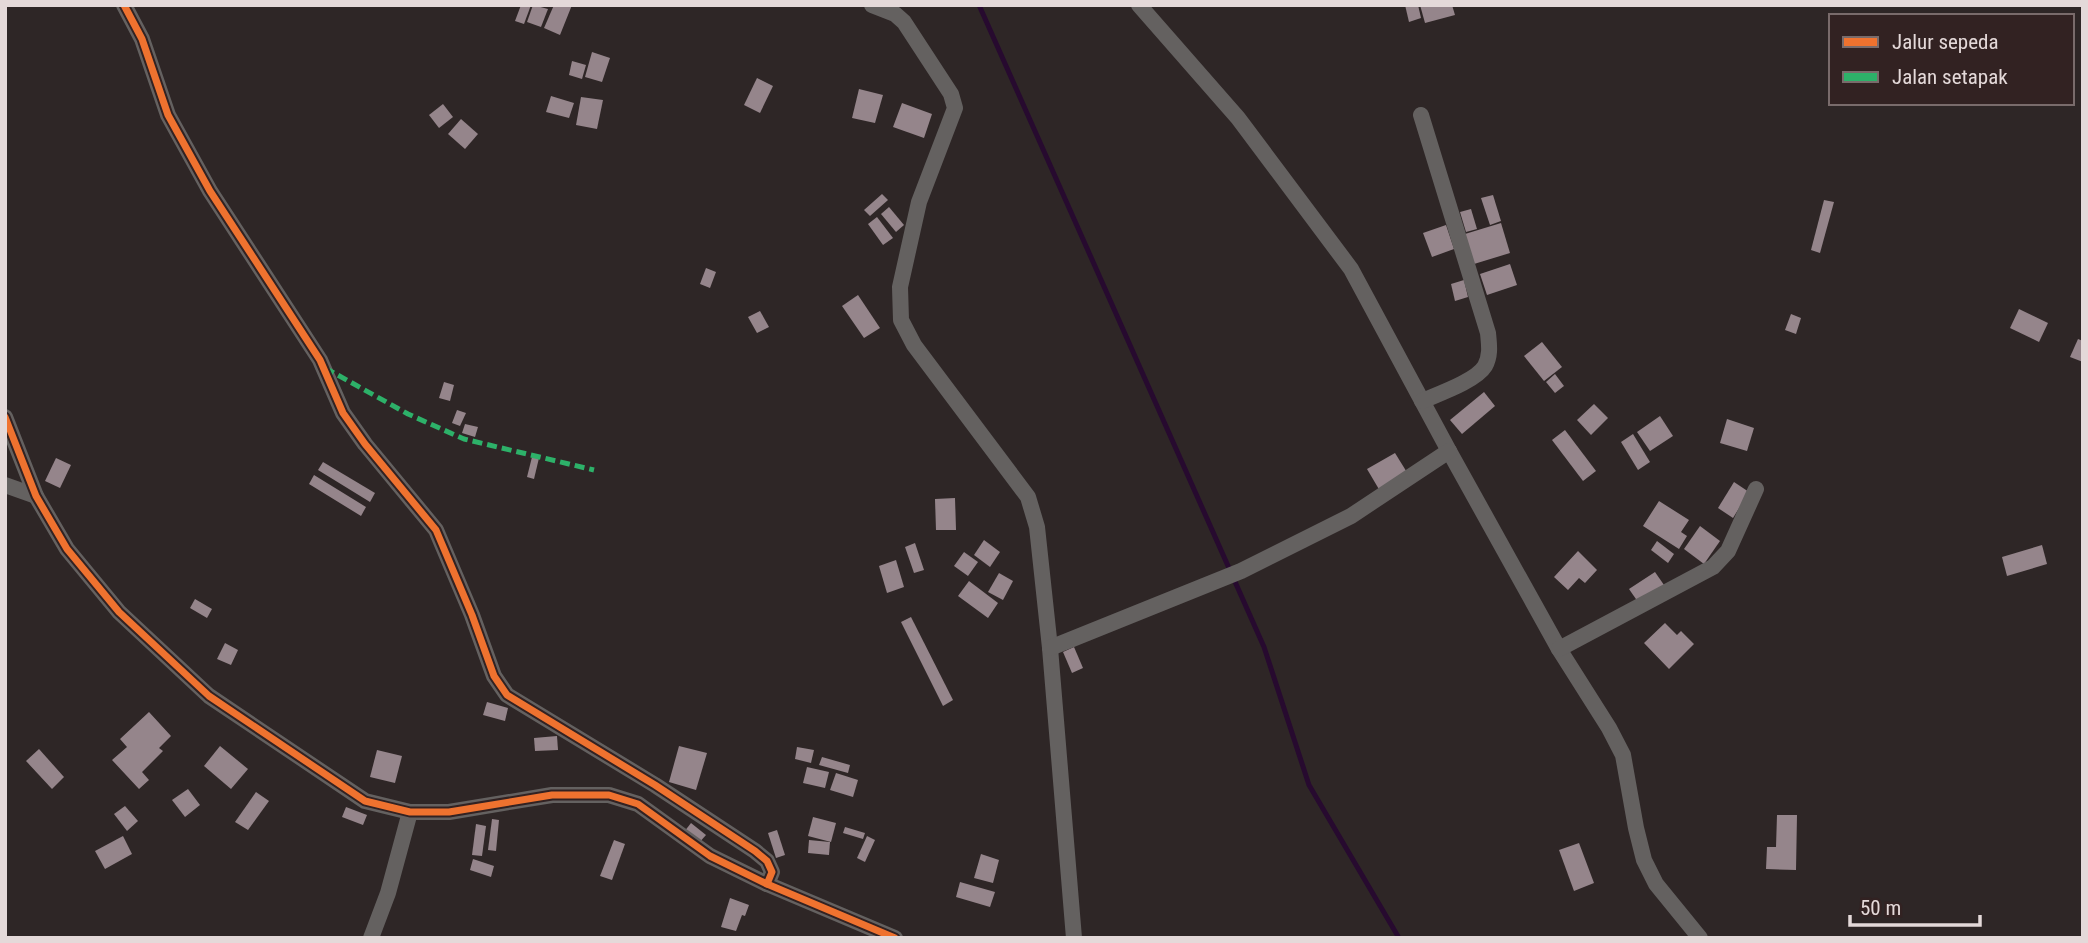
<svg xmlns="http://www.w3.org/2000/svg" width="2088" height="943" viewBox="0 0 2088 943" font-family="'Roboto Condensed',sans-serif">
<rect width="100%" height="100%" fill="#2e2626"/>
<g fill="none" stroke-linecap="round" stroke-linejoin="round">
<polyline stroke="#270a2f" stroke-width="5" points="979,5 1264,647 1309,785 1399,938"/>
</g>
<g fill="#95858b">
<polygon points="521,5 531,5 524,24 515,21"/>
<polygon points="533,5 548,9 541,27 527,22"/>
<polygon points="554,5 572,5 560,35 544,28"/>
<polygon points="1405,5 1418,5 1421,18 1409,22"/>
<polygon points="1420,5 1452,5 1455,15 1425,23"/>
<polygon points="592,52 610,58 602,82 585,77"/>
<polygon points="572,61 586,65 582,79 569,75"/>
<polygon points="757,78 773,86 760,113 744,105"/>
<polygon points="859,89 883,95 875,123 852,118"/>
<polygon points="551,96 574,103 569,118 546,112"/>
<polygon points="581,97 603,100 597,129 576,125"/>
<polygon points="902,103 932,114 924,138 893,127"/>
<polygon points="443,104 453,117 439,128 429,115"/>
<polygon points="461,119 478,134 465,149 448,134"/>
<polygon points="882,194 888,200 870,216 864,210"/>
<polygon points="1493,195 1501,221 1490,225 1481,198"/>
<polygon points="1824,200 1834,202 1820,253 1811,250"/>
<polygon points="889,207 904,225 896,232 881,214"/>
<polygon points="1471,209 1477,229 1466,232 1460,212"/>
<polygon points="877,217 893,238 883,245 868,224"/>
<polygon points="1501,223 1510,253 1474,264 1465,234"/>
<polygon points="1446,225 1454,249 1432,257 1423,233"/>
<polygon points="1510,264 1517,285 1487,295 1480,274"/>
<polygon points="706,268 716,272 710,288 700,284"/>
<polygon points="1464,280 1468,297 1455,301 1451,284"/>
<polygon points="858,295 880,328 864,338 842,306"/>
<polygon points="2019,309 2048,323 2039,342 2010,328"/>
<polygon points="760,311 769,327 757,333 748,317"/>
<polygon points="1791,314 1801,318 1796,334 1785,330"/>
<polygon points="2078,339 2083,341 2083,362 2070,357"/>
<polygon points="1542,342 1562,367 1544,381 1524,356"/>
<polygon points="1555,374 1564,386 1555,393 1546,382"/>
<polygon points="444,382 454,385 450,401 439,398"/>
<polygon points="1484,392 1495,406 1462,434 1450,420"/>
<polygon points="1594,404 1608,418 1591,435 1577,420"/>
<polygon points="457,410 466,413 460,426 452,423"/>
<polygon points="1660,416 1673,436 1650,451 1637,432"/>
<polygon points="1727,419 1754,428 1747,451 1720,443"/>
<polygon points="465,424 478,427 475,437 462,433"/>
<polygon points="1565,430 1596,471 1583,481 1552,440"/>
<polygon points="1633,434 1650,462 1638,470 1621,442"/>
<polygon points="1395,453 1408,474 1380,491 1367,469"/>
<polygon points="532,457 539,458 534,479 527,477"/>
<polygon points="56,458 71,465 60,488 45,481"/>
<polygon points="323,462 375,493 370,502 318,470"/>
<polygon points="314,475 366,507 361,516 309,484"/>
<polygon points="1734,482 1749,492 1733,518 1718,508"/>
<polygon points="955,498 956,530 936,530 935,499"/>
<polygon points="1659,501 1689,520 1681,532 1687,536 1679,549 1643,526"/>
<polygon points="1700,526 1720,541 1704,564 1684,549"/>
<polygon points="984,540 1000,552 990,567 974,555"/>
<polygon points="1657,541 1674,554 1668,563 1651,550"/>
<polygon points="915,543 924,570 914,573 905,547"/>
<polygon points="2042,545 2047,564 2007,576 2002,557"/>
<polygon points="1578,551 1597,570 1585,583 1579,578 1568,590 1554,577"/>
<polygon points="964,552 978,562 968,576 954,566"/>
<polygon points="896,560 904,587 887,593 879,566"/>
<polygon points="1655,572 1664,585 1638,602 1629,589"/>
<polygon points="999,573 1013,581 1003,600 988,592"/>
<polygon points="969,581 998,603 988,618 958,596"/>
<polygon points="195,599 212,609 207,618 190,608"/>
<polygon points="911,617 953,700 943,706 901,622"/>
<polygon points="1665,623 1677,635 1681,631 1694,644 1669,669 1644,643"/>
<polygon points="225,643 238,650 231,665 217,659"/>
<polygon points="1074,647 1083,668 1072,673 1063,652"/>
<polygon points="487,702 508,708 505,721 483,715"/>
<polygon points="149,712 171,736 159,748 163,751 142,772 149,780 139,789 112,760 127,747 120,739"/>
<polygon points="557,736 558,750 535,751 534,738"/>
<polygon points="220,746 248,769 231,789 204,766"/>
<polygon points="679,746 707,753 696,790 669,782"/>
<polygon points="797,747 814,750 811,763 795,759"/>
<polygon points="39,749 64,777 52,789 26,761"/>
<polygon points="377,750 402,756 395,783 370,777"/>
<polygon points="822,757 850,765 848,773 819,765"/>
<polygon points="807,767 829,772 825,788 803,783"/>
<polygon points="836,773 858,780 853,797 830,790"/>
<polygon points="188,789 200,805 185,817 172,800"/>
<polygon points="256,792 269,801 248,830 235,822"/>
<polygon points="125,806 138,821 127,831 114,814"/>
<polygon points="346,807 367,815 363,825 342,817"/>
<polygon points="1777,815 1797,815 1796,870 1766,869 1767,847 1776,847"/>
<polygon points="813,817 836,823 831,842 808,836"/>
<polygon points="492,819 499,820 496,851 488,850"/>
<polygon points="691,823 706,835 698,844 684,832"/>
<polygon points="476,824 486,826 482,856 472,855"/>
<polygon points="845,827 865,833 863,839 843,833"/>
<polygon points="777,830 785,855 776,858 768,833"/>
<polygon points="123,836 132,854 105,869 95,851"/>
<polygon points="867,836 875,840 865,862 857,858"/>
<polygon points="614,840 625,844 612,880 600,876"/>
<polygon points="809,840 830,842 829,855 808,853"/>
<polygon points="1579,843 1594,883 1574,891 1559,850"/>
<polygon points="981,854 999,860 993,883 974,878"/>
<polygon points="473,859 494,866 491,877 470,870"/>
<polygon points="960,882 995,892 990,907 956,897"/>
<polygon points="730,898 749,905 745,916 742,915 736,931 721,927"/>
</g>
<g fill="none" stroke-linecap="round" stroke-linejoin="round">
<g stroke="#646160" stroke-width="16">
<polyline points="124,5 142,39 168,115 210,191 320,360 343,413 365,444 436,530 472,615 494,676 507,695 655,785 755,851 767,861 772,872 767,884"/>
<polyline points="872,5 895,14 904,22 951,94 955,108 919,202 900,287 901,320 914,345 1028,497 1037,527 1050,648 1074,938"/>
<polyline points="1139,5 1238,118 1351,269 1449,451 1559,649 1609,728 1623,755 1636,828 1644,860 1656,884 1700,938"/>
<path d="M1421 115 1488 333C1489 344 1491 355 1485 366 1476 381 1438 394 1422 401"/>
<polyline points="5,417 36,496 67,549 119,612 209,696 365,801 410,812 449,812 552,795 609,795 638,804 710,856 767,884 895,938"/>
<polyline points="5,485 36,496"/>
<polyline points="1050,648 1241,571 1351,516 1449,451"/>
<polyline points="1559,649 1713,567 1728,551 1756,489"/>
<polyline points="371,938 388,893 410,812"/>
</g>
<polyline stroke="#2db169" stroke-width="5" stroke-dasharray="10 5" stroke-linecap="butt" points="325,368 408,414 464,439 594,470"/>
<g stroke="#322222" stroke-width="11">
<g id="cycleway">
<polyline points="124,5 142,39 168,115 210,191 320,360 343,413 365,444 436,530 472,615 494,676 507,695 655,785 755,851 767,861 772,872 767,884"/>
<polyline points="5,417 36,496 67,549 119,612 209,696 365,801 410,812 449,812 552,795 609,795 638,804 710,856 767,884 895,938"/>
</g>
</g>
<use href="#cycleway" stroke="#ef722f" stroke-width="7"/>
</g>
<rect width="2088" height="943" fill="none" stroke="#e4d9d9" stroke-width="14"/>
<rect x="1829" y="14" width="245" height="91" fill="#322222" stroke="#796b6b" stroke-width="2"/>
<rect x="1843" y="37" width="35" height="10" fill="#ef722f" stroke="#796b6b" stroke-width="2"/>
<text x="1892" y="49" font-size="21" fill="#e4d9d9">Jalur sepeda</text>
<rect x="1843" y="72" width="35" height="10" fill="#2db169" stroke="#796b6b" stroke-width="2"/>
<text x="1892" y="84" font-size="21" fill="#e4d9d9">Jalan setapak</text>
<path d="M1850 915v10h130v-10" fill="none" stroke="#e4d9d9" stroke-width="3.5"/>
<text x="1860" y="915" font-size="21" fill="#e4d9d9" stroke="#322222" stroke-width="5" paint-order="stroke">50 m</text>
</svg>
